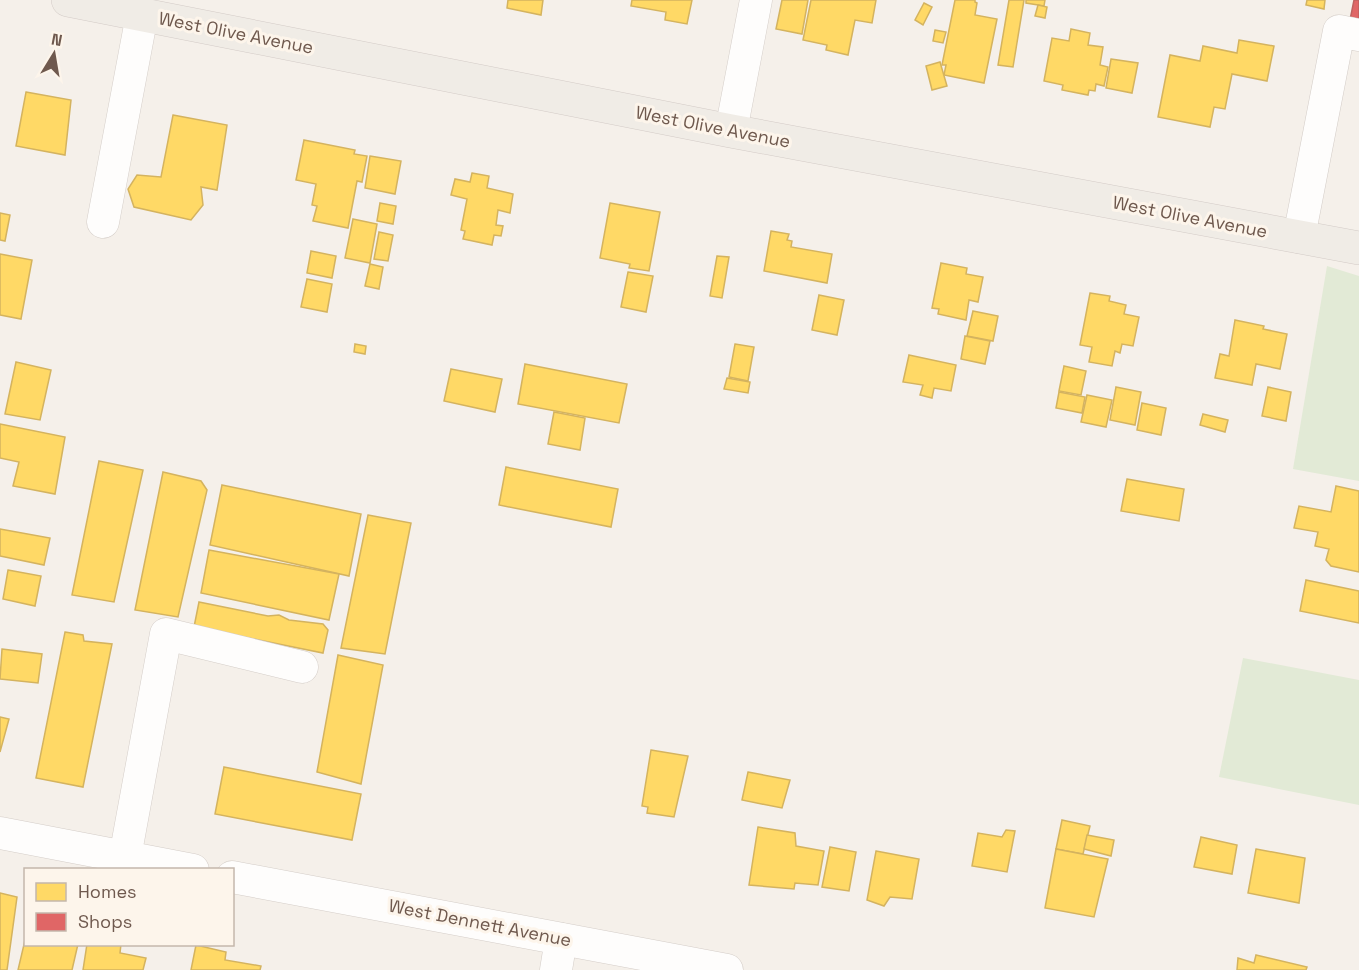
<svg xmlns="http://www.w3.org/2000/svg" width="1359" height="970" viewBox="0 0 1359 970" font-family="'Space Grotesk',sans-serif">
<rect width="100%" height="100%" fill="#f5f0ea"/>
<g fill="#e2ead6">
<polygon points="1327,266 1359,276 1359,481 1293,469"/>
<polygon points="1243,658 1359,680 1359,805 1219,777"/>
</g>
<g fill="#ffd966" stroke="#d4b35f" stroke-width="1.5">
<polygon points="508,0 543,0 541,15 507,8"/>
<polygon points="632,0 692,0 687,24 665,20 666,12 631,6"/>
<polygon points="782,0 808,0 802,34 776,29"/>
<polygon points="811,0 876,0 872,23 855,20 848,55 826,50 827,45 803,40"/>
<polygon points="955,0 975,0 975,2 977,3 975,15 997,19 984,83 944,75 946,65 942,65"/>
<polygon points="1009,0 1024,0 1013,67 998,65"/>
<polygon points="1026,0 1045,0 1044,6 1026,3"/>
<polygon points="1307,0 1325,0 1324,9 1306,5"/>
<polygon points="924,3 932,7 923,25 915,20"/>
<polygon points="1038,5 1047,7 1045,18 1035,16"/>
<polygon points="1071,29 1090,33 1088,45 1103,47 1100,65 1108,67 1104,86 1096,84 1095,91 1089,90 1088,95 1062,90 1063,85 1044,81 1052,38 1069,41"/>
<polygon points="935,30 946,32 943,43 933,41"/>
<polygon points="1239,40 1274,46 1267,81 1232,74 1225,109 1214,107 1210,127 1158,117 1170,55 1200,61 1203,46 1237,53"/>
<polygon points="1111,59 1138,63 1132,93 1106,88"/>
<polygon points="940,62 947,86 932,90 926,66"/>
<polygon points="26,92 71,100 65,155 16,146"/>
<polygon points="173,115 227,125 217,190 201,187 203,205 191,220 134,207 128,189 137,175 161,177"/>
<polygon points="304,140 355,150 354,154 367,156 362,182 357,181 348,228 313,221 317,206 312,205 316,184 296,180"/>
<polygon points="370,156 401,161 395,194 365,188"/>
<polygon points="472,173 489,176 487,188 513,194 510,213 498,210 496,225 503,226 501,236 494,235 492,245 463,239 465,231 461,230 467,199 451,195 455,179 470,182"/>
<polygon points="380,203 396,206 393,224 377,221"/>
<polygon points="610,203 660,212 649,271 629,268 630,264 600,258"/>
<polygon points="0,213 10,215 5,241 0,240"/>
<polygon points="353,219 377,224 370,263 345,258"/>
<polygon points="771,231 789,234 787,240 792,241 791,247 832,254 827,283 764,271"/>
<polygon points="379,232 393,235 388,261 374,259"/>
<polygon points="311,251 336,256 332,278 307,273"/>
<polygon points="0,254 32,260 21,319 0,315"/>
<polygon points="717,256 729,257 722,298 710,296"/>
<polygon points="941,263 967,268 966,274 983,277 978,302 969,300 966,320 938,314 939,309 932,308"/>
<polygon points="370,264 383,267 379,289 365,286"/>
<polygon points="628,272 653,276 646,312 621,307"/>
<polygon points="307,279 332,284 327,312 301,307"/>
<polygon points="1090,293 1110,296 1109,301 1126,305 1124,314 1139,317 1133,346 1122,344 1120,353 1115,351 1112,366 1089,362 1092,347 1080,345"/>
<polygon points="819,295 844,300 837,335 812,330"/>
<polygon points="973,311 998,316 993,341 967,336"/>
<polygon points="1235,320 1264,326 1263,329 1287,334 1280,369 1256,364 1252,385 1215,378 1220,354 1229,356"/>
<polygon points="965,336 990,341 985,364 961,359"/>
<polygon points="355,344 366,346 365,354 354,352"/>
<polygon points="735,344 754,347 748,381 729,377"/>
<polygon points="909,355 956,365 951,391 934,388 932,398 920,395 923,385 903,382"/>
<polygon points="16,362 51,370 40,420 5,414"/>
<polygon points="525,364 627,384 619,423 518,404"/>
<polygon points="1064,366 1086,371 1081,395 1059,391"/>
<polygon points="451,369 502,379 495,412 444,401"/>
<polygon points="727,378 750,382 748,393 724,389"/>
<polygon points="1116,387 1141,392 1135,425 1110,420"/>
<polygon points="1268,387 1291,392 1286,421 1262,416"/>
<polygon points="1059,392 1085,397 1082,413 1056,408"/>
<polygon points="1087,395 1112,400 1106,427 1081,422"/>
<polygon points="1142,403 1166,408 1161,435 1137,430"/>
<polygon points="554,412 585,418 580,450 548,444"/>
<polygon points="1203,414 1228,420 1225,432 1200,425"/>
<polygon points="0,424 65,437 55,494 13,486 19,462 0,458"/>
<polygon points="99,461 143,470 114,602 72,595"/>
<polygon points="506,467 618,489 611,527 499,505"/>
<polygon points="163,472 201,481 207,490 178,617 135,610"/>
<polygon points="1127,479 1184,489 1179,521 1121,511"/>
<polygon points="222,485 361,514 349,576 210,545"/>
<polygon points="1336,486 1359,491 1359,572 1331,566 1326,560 1329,549 1315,546 1318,532 1294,528 1299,506 1331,512"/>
<polygon points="368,515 411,523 385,654 341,648"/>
<polygon points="0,529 50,538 44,565 0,556"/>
<polygon points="209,550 339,574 329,620 201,593"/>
<polygon points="8,570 41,576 35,606 3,599"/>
<polygon points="1306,580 1359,591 1359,623 1300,611"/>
<polygon points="199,602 268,616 279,615 289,620 323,624 328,630 323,653 194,627"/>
<polygon points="65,632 83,635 84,641 112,644 83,787 36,778"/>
<polygon points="2,649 42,654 38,683 0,679"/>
<polygon points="338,655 383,665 361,784 317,772"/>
<polygon points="0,717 9,719 0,752"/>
<polygon points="651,750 688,756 674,817 647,813 648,807 642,806"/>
<polygon points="224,767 361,794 352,840 215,814"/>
<polygon points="748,772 790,780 782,808 742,800"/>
<polygon points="1062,820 1090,826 1083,854 1056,849"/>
<polygon points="758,827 795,833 796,846 824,851 818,885 795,883 794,889 749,885"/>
<polygon points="1006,830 1015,831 1007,872 972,866 978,833 1002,837"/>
<polygon points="1087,835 1114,840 1111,856 1084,849"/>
<polygon points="1201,837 1237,845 1232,874 1194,867"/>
<polygon points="830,847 856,852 849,891 822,887"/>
<polygon points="1056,849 1108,859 1094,917 1045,908"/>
<polygon points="1256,849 1305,858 1299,903 1248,893"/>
<polygon points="876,851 919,859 912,899 890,897 884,906 867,900"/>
<polygon points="0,893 17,897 7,970 0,970"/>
<polygon points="26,936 26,944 78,944 72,970 18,970"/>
<polygon points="87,944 121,944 120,953 146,958 143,970 83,970"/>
<polygon points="196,945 226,952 225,960 261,966 260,970 191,970"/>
<polygon points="1256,955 1307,967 1306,970 1237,970 1238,958 1254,963"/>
</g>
<polygon fill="#e06666" stroke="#be625f" stroke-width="1.5" points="1354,0 1359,0 1359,22 1350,20"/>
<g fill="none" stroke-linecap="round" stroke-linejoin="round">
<g stroke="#d4cdc8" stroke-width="33">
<g id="minor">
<polyline points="731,131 756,0"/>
<polyline points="103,222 142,15"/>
<polyline points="1299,237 1339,31 1359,35"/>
<polyline points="0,833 193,870"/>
<polyline points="125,857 166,634 302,667"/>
<polyline points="232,877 727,970"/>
<polyline points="556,970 561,939"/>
</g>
</g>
<g stroke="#d3cbc7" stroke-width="34">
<polyline id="major" points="68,0 731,131 1359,248"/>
</g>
<use href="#minor" stroke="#fefdfc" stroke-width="32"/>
<use href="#major" stroke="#f0ece6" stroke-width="33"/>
</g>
<g text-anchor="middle" stroke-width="6" stroke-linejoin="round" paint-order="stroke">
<g font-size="18" fill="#6f594e" stroke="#fdf5eb">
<text transform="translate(236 33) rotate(11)" y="6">West Olive Avenue</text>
<text transform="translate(713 127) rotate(11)" y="6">West Olive Avenue</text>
<text transform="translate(1190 217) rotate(11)" y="6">West Olive Avenue</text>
<text transform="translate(480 923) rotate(11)" y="6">West Dennett Avenue</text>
</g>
</g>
<rect x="24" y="868" width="210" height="78" fill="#fdf5eb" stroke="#c4b7ac" stroke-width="1.5"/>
<rect x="36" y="883" width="30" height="18" fill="#ffd966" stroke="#c4b7ac" stroke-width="1.5"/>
<text x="78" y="898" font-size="18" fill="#6f594e">Homes</text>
<rect x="36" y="913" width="30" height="18" fill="#e06666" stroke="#c4b7ac" stroke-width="1.5"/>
<text x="78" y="928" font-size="18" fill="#6f594e">Shops</text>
<g transform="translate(54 54) rotate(11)" stroke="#fdf5eb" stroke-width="4.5" paint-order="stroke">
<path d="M0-4.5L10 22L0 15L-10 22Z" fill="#6f594e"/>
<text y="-9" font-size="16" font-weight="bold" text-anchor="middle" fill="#6f594e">N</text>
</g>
</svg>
